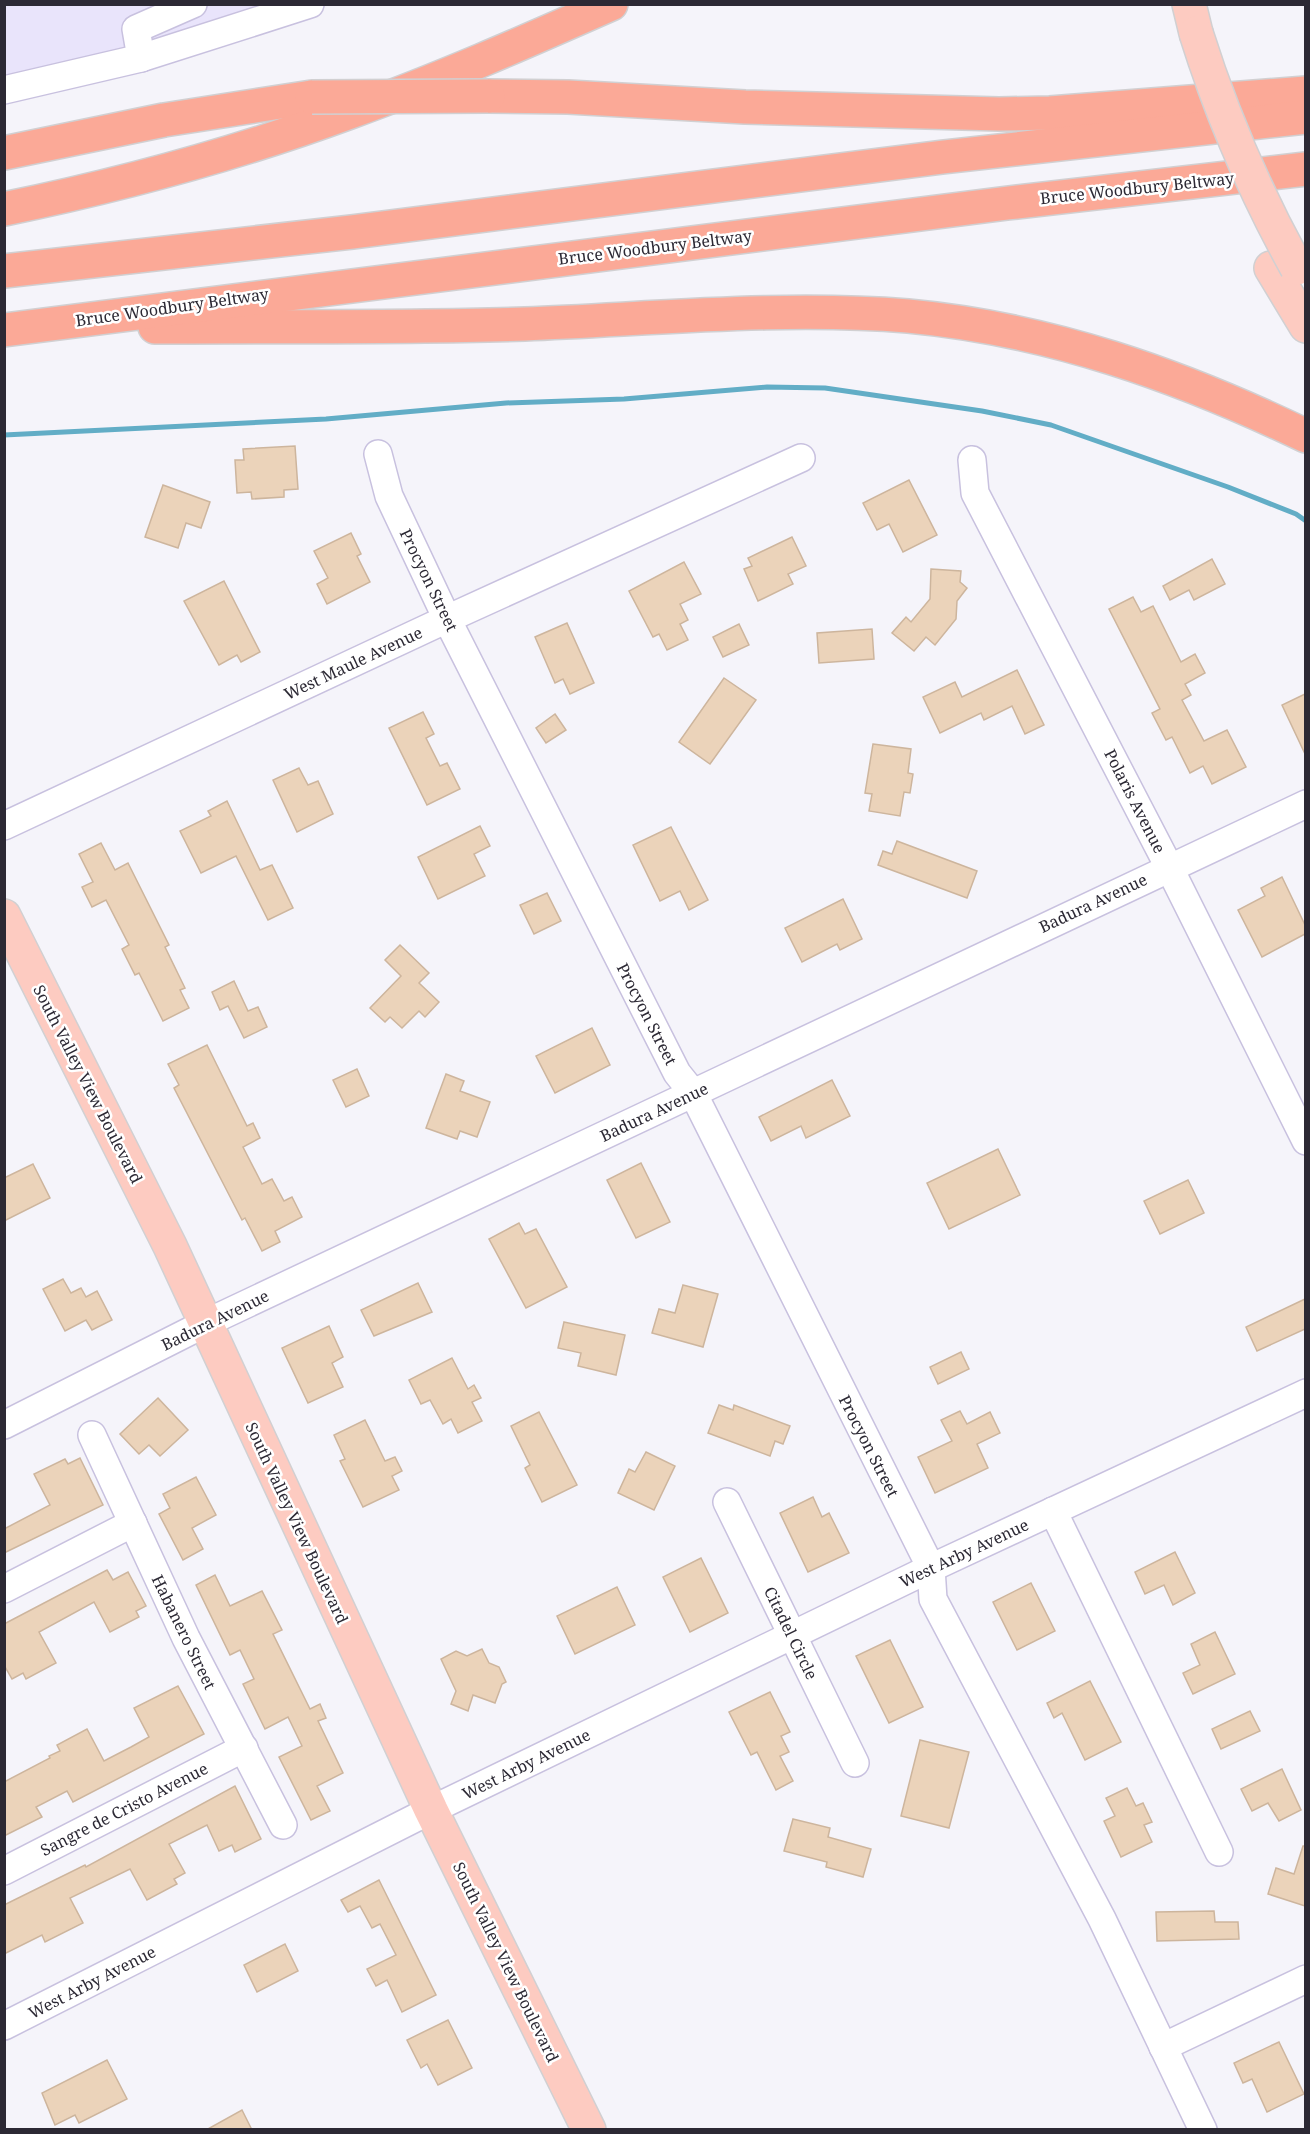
<svg xmlns="http://www.w3.org/2000/svg" width="1310" height="2134" viewBox="0 0 1310 2134" font-family="'Noto Serif',serif">
<rect width="100%" height="100%" fill="#f5f4fa"/>
<polygon fill="#e9e4fb" points="5,5 278,5 5,91"/>
<g fill="none" stroke-linecap="round" stroke-linejoin="round">
<polyline stroke="#62adc6" stroke-width="5" points="4,435 326,419 506,403 624,399 767,387 825,388 982,411 1051,425 1228,487 1296,514 1306,521"/>
</g>
<g fill="#ebd3ba" stroke="#cdb59d" stroke-width="1.5">
<polygon points="295,446 298,489 284,490 284,497 252,499 251,492 237,493 235,460 244,460 243,449"/>
<polygon points="909,480 937,535 903,552 889,524 877,530 863,503"/>
<polygon points="163,485 210,502 201,528 186,523 178,548 145,537"/>
<polygon points="351,533 361,554 357,556 370,582 327,604 317,584 328,578 314,551"/>
<polygon points="792,537 806,566 788,574 793,584 758,601 744,569 752,566 748,558"/>
<polygon points="1212,559 1225,584 1194,600 1189,590 1170,600 1163,586"/>
<polygon points="684,562 701,594 680,604 688,620 680,624 688,640 667,650 659,634 653,637 629,591"/>
<polygon points="931,569 961,571 960,582 967,588 957,601 956,619 935,645 926,637 914,651 892,633 906,617 911,622 930,599"/>
<polygon points="224,581 260,652 241,662 237,655 219,665 184,601"/>
<polygon points="1133,597 1141,612 1153,606 1181,662 1195,654 1205,673 1185,684 1191,695 1182,700 1204,741 1227,730 1246,767 1212,784 1203,766 1190,773 1172,737 1166,740 1152,713 1160,709 1109,609"/>
<polygon points="567,623 594,683 570,694 563,679 555,683 535,637"/>
<polygon points="739,624 749,645 723,657 713,637"/>
<polygon points="872,629 874,659 819,663 817,633"/>
<polygon points="1017,670 1044,725 1025,734 1012,706 984,720 981,713 940,733 923,697 955,682 962,697"/>
<polygon points="724,678 756,700 710,764 679,742"/>
<polygon points="1305,694 1305,754 1282,705"/>
<polygon points="423,712 434,734 426,738 440,766 447,763 460,789 427,805 389,728"/>
<polygon points="555,714 566,730 546,743 536,728"/>
<polygon points="873,744 911,749 908,773 913,774 910,793 904,792 900,816 869,811 872,794 865,793"/>
<polygon points="299,768 308,785 318,781 333,814 297,832 273,780"/>
<polygon points="227,801 260,870 272,865 293,908 268,920 236,856 201,873 180,831 211,816 208,811"/>
<polygon points="480,826 490,846 474,854 485,876 438,899 418,857"/>
<polygon points="671,827 708,900 689,910 680,891 660,901 633,845"/>
<polygon points="897,841 977,871 967,898 878,865 883,851 892,854"/>
<polygon points="101,843 115,870 128,863 169,945 165,947 185,988 180,990 189,1008 163,1021 139,973 135,975 122,949 129,945 106,900 92,907 82,887 93,882 79,854"/>
<polygon points="1282,877 1305,925 1305,934 1262,957 1238,910 1265,896 1261,888"/>
<polygon points="547,893 561,921 534,934 520,905"/>
<polygon points="843,899 862,939 840,950 837,944 802,962 785,928"/>
<polygon points="400,945 429,973 419,983 439,1002 425,1017 419,1011 402,1028 390,1017 385,1022 370,1008 401,976 385,960"/>
<polygon points="234,981 248,1011 258,1007 267,1027 244,1038 228,1006 220,1010 212,992"/>
<polygon points="592,1028 610,1065 555,1093 536,1056"/>
<polygon points="207,1045 247,1126 253,1123 260,1138 243,1147 262,1184 272,1179 284,1201 292,1197 302,1217 275,1231 280,1242 262,1251 245,1218 242,1220 174,1088 179,1085 168,1064"/>
<polygon points="357,1069 369,1096 346,1107 333,1080"/>
<polygon points="446,1074 464,1081 460,1091 490,1102 477,1137 460,1131 457,1139 426,1128"/>
<polygon points="832,1080 850,1116 806,1138 801,1126 771,1141 759,1117"/>
<polygon points="998,1149 1020,1195 949,1229 927,1183"/>
<polygon points="641,1163 670,1222 636,1238 607,1180"/>
<polygon points="33,1164 50,1198 4,1221 4,1178"/>
<polygon points="1188,1180 1204,1213 1160,1234 1144,1201"/>
<polygon points="519,1223 525,1234 536,1229 567,1287 526,1308 489,1239"/>
<polygon points="63,1279 71,1293 81,1288 86,1297 97,1291 112,1320 92,1330 86,1320 65,1331 43,1289"/>
<polygon points="418,1283 432,1312 374,1336 361,1310"/>
<polygon points="683,1285 718,1294 703,1347 652,1333 659,1309 675,1313"/>
<polygon points="1305,1299 1305,1329 1257,1351 1246,1327"/>
<polygon points="564,1322 625,1335 616,1375 578,1366 581,1353 558,1348"/>
<polygon points="329,1326 343,1357 332,1363 343,1387 308,1403 282,1348"/>
<polygon points="961,1352 969,1369 938,1384 930,1367"/>
<polygon points="452,1358 468,1389 474,1385 481,1398 472,1402 482,1421 458,1433 451,1419 443,1424 430,1400 421,1404 409,1380"/>
<polygon points="158,1398 188,1430 160,1456 149,1445 139,1454 120,1434"/>
<polygon points="719,1405 733,1410 734,1405 790,1426 783,1444 775,1441 770,1456 708,1433"/>
<polygon points="960,1411 967,1424 990,1412 1000,1433 977,1444 988,1468 935,1493 918,1457 952,1441 941,1420"/>
<polygon points="539,1412 577,1485 542,1502 525,1468 530,1465 511,1426"/>
<polygon points="365,1420 385,1461 395,1457 402,1471 392,1476 399,1490 363,1507 340,1461 345,1459 334,1435"/>
<polygon points="646,1452 675,1466 654,1510 618,1493 629,1469 635,1472"/>
<polygon points="80,1458 103,1505 4,1553 4,1529 50,1505 34,1474 65,1459 68,1464"/>
<polygon points="196,1477 216,1515 192,1528 203,1549 183,1560 159,1514 170,1508 163,1494"/>
<polygon points="813,1497 822,1517 829,1513 849,1553 808,1572 780,1513"/>
<polygon points="1175,1552 1195,1593 1173,1605 1164,1585 1145,1594 1135,1572"/>
<polygon points="701,1558 728,1613 690,1632 663,1577"/>
<polygon points="107,1570 113,1580 128,1572 146,1606 136,1611 139,1617 110,1632 94,1602 39,1632 56,1663 26,1679 23,1673 12,1679 4,1665 4,1624"/>
<polygon points="215,1575 230,1606 262,1591 282,1630 273,1634 310,1709 320,1704 326,1718 318,1721 343,1773 317,1786 330,1811 311,1820 279,1757 302,1746 288,1717 265,1729 243,1684 254,1679 240,1650 230,1655 196,1585"/>
<polygon points="1031,1583 1055,1631 1017,1650 993,1602"/>
<polygon points="617,1587 635,1625 575,1654 557,1616"/>
<polygon points="1215,1632 1235,1674 1193,1694 1183,1673 1200,1665 1191,1644"/>
<polygon points="890,1640 923,1707 889,1723 856,1656"/>
<polygon points="482,1649 489,1663 499,1667 506,1682 502,1684 495,1703 473,1695 468,1711 451,1704 456,1691 441,1659 456,1651 467,1656"/>
<polygon points="1090,1681 1121,1742 1085,1760 1062,1713 1054,1718 1047,1703"/>
<polygon points="178,1686 204,1734 73,1802 67,1791 36,1807 42,1817 4,1836 4,1782 50,1758 49,1756 60,1751 57,1745 87,1729 104,1761 131,1747 149,1737 134,1708"/>
<polygon points="770,1692 790,1732 781,1736 789,1752 780,1756 793,1781 776,1790 757,1752 751,1755 729,1712"/>
<polygon points="1250,1711 1260,1731 1221,1749 1212,1729"/>
<polygon points="920,1740 969,1752 949,1828 901,1816"/>
<polygon points="1282,1769 1301,1810 1279,1821 1268,1803 1252,1811 1241,1789"/>
<polygon points="235,1786 261,1839 235,1852 232,1845 219,1851 207,1825 169,1844 185,1873 174,1879 177,1884 147,1900 130,1869 70,1898 83,1923 45,1942 42,1935 4,1954 4,1905 85,1865 86,1867"/>
<polygon points="1127,1788 1136,1806 1143,1803 1152,1822 1144,1825 1152,1842 1121,1857 1104,1821 1115,1816 1106,1798"/>
<polygon points="793,1819 830,1828 828,1837 871,1849 863,1877 826,1867 827,1862 784,1851"/>
<polygon points="1303,1846 1305,1846 1305,1906 1268,1894 1276,1868 1294,1874"/>
<polygon points="379,1880 436,1995 402,2012 387,1980 376,1986 367,1969 396,1955 380,1924 372,1928 360,1906 348,1912 341,1900"/>
<polygon points="1214,1911 1215,1922 1238,1922 1239,1939 1157,1941 1156,1912"/>
<polygon points="285,1944 298,1971 257,1992 244,1965"/>
<polygon points="448,2020 472,2068 438,2085 427,2064 421,2068 407,2040"/>
<polygon points="1279,2042 1304,2094 1267,2112 1252,2079 1243,2083 1234,2063"/>
<polygon points="107,2060 127,2099 79,2123 75,2115 55,2125 42,2093"/>
<polygon points="242,2110 252,2130 206,2130"/>
</g>
<g fill="none" stroke-linecap="round" stroke-linejoin="round">
<g stroke="#c8c1df" stroke-width="30">
<g id="minor">
<polyline points="141,58 310,4"/>
<polyline points="4,90 141,58 136,29 193,4"/>
<polyline points="378,454 389,496 447,619 677,1073 693,1093 931,1568 933,1599 1102,1919 1203,2130"/>
<polyline points="972,460 975,493 1169,867 1306,1141"/>
<polyline points="4,826 447,619 801,458"/>
<polyline points="4,1425 204,1324 1306,804"/>
<polyline points="92,1435 186,1638 283,1825"/>
<polyline points="727,1502 855,1763"/>
<polyline points="1053,1511 1219,1852"/>
<polyline points="4,1589 133,1523"/>
<polyline points="4,1871 244,1748"/>
<polyline points="4,2026 431,1810 931,1568 1306,1393"/>
<polyline points="1163,2047 1306,1979"/>
</g>
</g>
<g stroke="#d1d0d2" stroke-width="36">
<g id="major">
<polyline points="1189,4 1196,33"/>
<polyline points="1271,268 1306,326"/>
<polyline points="4,916 170,1246 431,1810 589,2130"/>
</g>
</g>
<g stroke="#d1d0d2" stroke-width="36">
<g id="highway">
<polyline points="488,96 568,97 745,107 999,114 1050,113 1306,93"/>
<polyline points="4,153 164,120 312,97"/>
<path d="M4 209C121 185 239 153 350 112 439 80 525 42 611 4"/>
<polyline points="4,271 352,232 943,157 1306,117"/>
<path d="M155 327C278 326 402 328 525 324 652 319 781 306 908 316 1049 329 1179 375 1306 436"/>
<polyline points="4,330 1008,203 1306,169"/>
</g>
</g>
<use href="#minor" stroke="#fff" stroke-width="27"/>
<use href="#major" stroke="#fdcbc1" stroke-width="33"/>
<use href="#highway" stroke="#fba997" stroke-width="33"/>
<g stroke="#d1d0d2" stroke-width="36" stroke-linecap="butt">
<path id="major-bridge" d="M1196 33C1222 116 1255 192 1297 268"/>
</g>
<g stroke="#d1d0d2" stroke-width="36" stroke-linecap="butt">
<polyline id="highway-bridge" points="312,97 488,96"/>
</g>
<use href="#major-bridge" stroke="#fdcbc1" stroke-width="33"/>
<use href="#highway-bridge" stroke="#fba997" stroke-width="33"/>
</g>
<g text-anchor="middle" stroke-width="5" stroke-linejoin="round" paint-order="stroke">
<g font-size="16" fill="#2c2934" stroke="#fff">
<text transform="translate(1137 188) rotate(-6)" y="6">Bruce Woodbury Beltway</text>
<text transform="translate(655 247) rotate(-7)" y="6">Bruce Woodbury Beltway</text>
<text transform="translate(172 307) rotate(-8)" y="6">Bruce Woodbury Beltway</text>
<text transform="translate(429 580) rotate(64)" y="6">Procyon Street</text>
<text transform="translate(353 663) rotate(-25)" y="6">West Maule Avenue</text>
<text transform="translate(1135 801) rotate(63)" y="6">Polaris Avenue</text>
<text transform="translate(1093 903) rotate(-25)" y="6">Badura Avenue</text>
<text transform="translate(647 1014) rotate(63)" y="6">Procyon Street</text>
<text transform="translate(88 1084) rotate(63)" y="6">South Valley View Boulevard</text>
<text transform="translate(654 1112) rotate(-25)" y="6">Badura Avenue</text>
<text transform="translate(215 1320) rotate(-26)" y="6">Badura Avenue</text>
<text transform="translate(869 1446) rotate(63)" y="6">Procyon Street</text>
<text transform="translate(297 1523) rotate(65)" y="6">South Valley View Boulevard</text>
<text transform="translate(964 1553) rotate(-25)" y="6">West Arby Avenue</text>
<text transform="translate(184 1632) rotate(64)" y="6">Habanero Street</text>
<text transform="translate(791 1633) rotate(64)" y="6">Citadel Circle</text>
<text transform="translate(526 1764) rotate(-26)" y="6">West Arby Avenue</text>
<text transform="translate(124 1809) rotate(-27)" y="6">Sangre de Cristo Avenue</text>
<text transform="translate(506 1962) rotate(64)" y="6">South Valley View Boulevard</text>
<text transform="translate(92 1982) rotate(-27)" y="6">West Arby Avenue</text>
</g>
</g>
<rect width="1310" height="2134" fill="none" stroke="#2c2934" stroke-width="12"/>
</svg>
